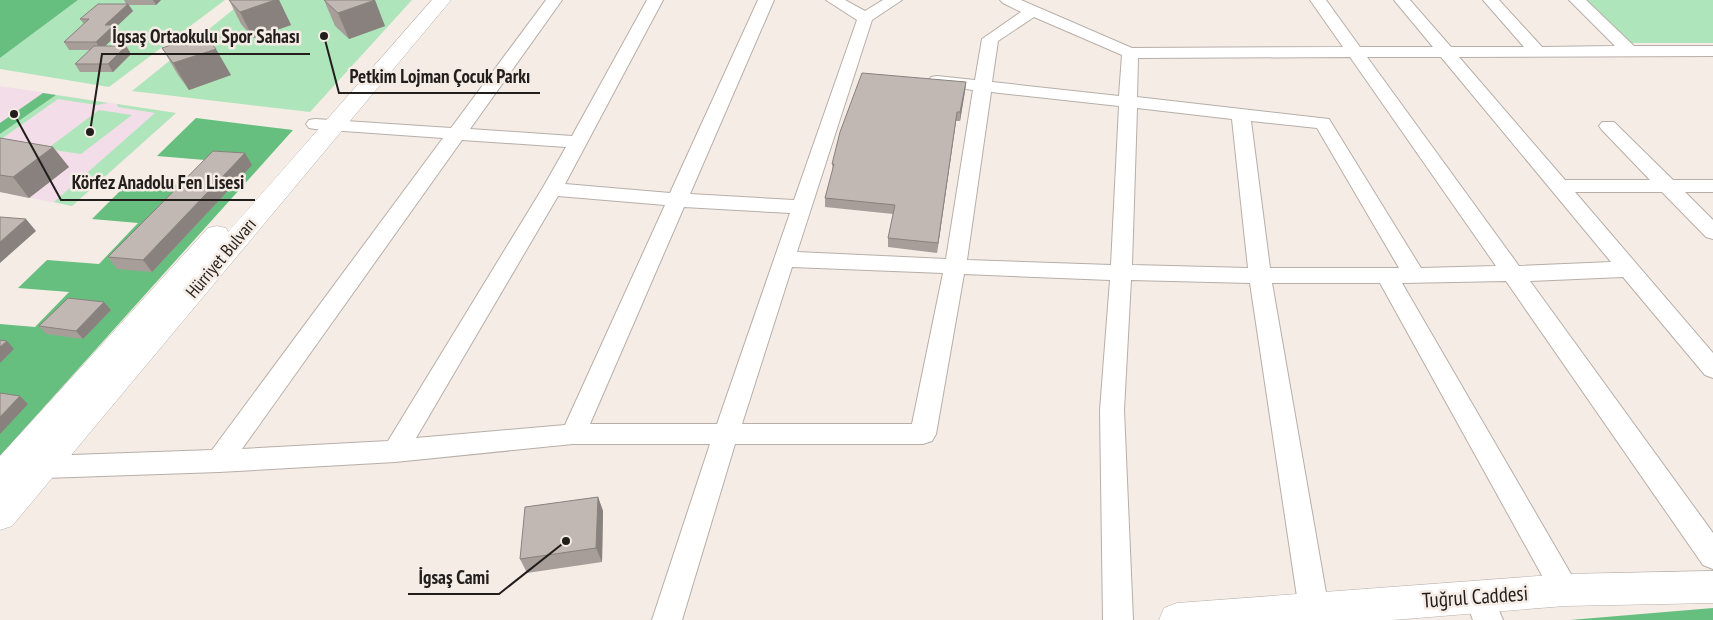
<svg xmlns="http://www.w3.org/2000/svg" width="1713" height="620" viewBox="0 0 1713 620" font-family="'PT Sans Narrow',sans-serif">
<rect width="100%" height="100%" fill="#f6ece6"/>
<polygon fill="#f3dde9" points="0,86 176,113 72,206 0,192"/>
<g fill="#afe5bb">
<polygon points="78,0 225,0 109,87 0,69 0,58"/>
<polygon points="245,0 412,0 310,112 132,91"/>
<polygon points="1584,0 1713,0 1713,43 1631,43"/>
<polygon points="56,95 108,103 97,105 58,99 0,140 0,134"/>
<polygon points="117,104 176,113 72,206 54,202 155,113 118,107"/>
<polygon points="99,110 132,115 81,154 47,149"/>
</g>
<g fill="#66bf7e">
<polygon points="0,0 78,0 0,58"/>
<polygon points="43,93 56,95 0,134 0,123"/>
<polygon points="196,118 293,130 0,456 0,324 35,327 69,292 18,288 47,260 99,264 138,223 92,219 130,181 182,185 205,160 157,156"/>
<polygon points="1713,608 1713,620 1570,620"/>
</g>
<g fill="none" stroke-linecap="round" stroke-linejoin="round">
<g stroke="#b7aea8" stroke-width="2">
<g id="street">
<path d="M546 0H562L470 129 572 136 647 0H663L565 184 670 193 758 0H774L690 194 794 200 857 20 826 0H845L865 11 883 0H902L872 20 797 252 946 259 973 90 931 85 928 81 931 77 937 76 975 80 982 39 1021 12 1003 3 1000 0H1021L1132 48 1343 47 1310 0H1326L1360 47H1433L1394 0H1410L1451 47H1524L1483 0H1499L1542 47 1615 46 1569 0H1586L1634 46H1713V56L1459 57 1565 180H1650L1602 130 1599 126 1602 122H1614L1673 180H1713V192H1685L1713 220V239L1706 237 1662 192H1575L1713 353V378L1705 375 1623 277 1530 281 1713 533V569L1703 565 1506 281 1402 283 1575 581 1579 590 1575 599 1565 603 1555 599 1380 283H1272L1329 610 1324 620H1304L1299 610 1250 283 1131 280 1124 410 1133 620H1103L1100 410 1110 280 964 274 936 434 932 441 923 444H735L682 620H652L710 444H573L395 462 219 472 44 478 35 475 31 467 35 459 44 456 212 450 443 138 315 129 309 128 306 124 309 120 315 119 451 128ZM1034 17 1122 55 1119 96 992 82 998 41ZM1350 57 1496 266 1421 268 1329 119 1137 97 1138 58ZM1367 57H1441L1611 262 1519 266ZM991 92 1119 106 1111 265 967 260ZM1137 108 1232 119 1248 268 1132 265ZM1251 121 1317 128 1399 268H1270ZM462 140 566 147 542 189 388 441 242 449ZM558 196 665 205 565 425 416 438ZM684 207 790 213 717 424H590ZM792 267 943 273 912 424H742Z"/>
<polygon points="1479,583 1489,587 1503,620 1473,620 1464,597 1469,587"/>
</g>
</g>
<g stroke="#b7aea8" stroke-width="1">
<polygon id="secondary" points="432,0 451,0 12,526 0,530 0,456 208,228 217,226 226,228 228,232"/>
</g>
<g stroke="#b7aea8" stroke-width="1">
<polygon id="primary" points="1713,571 1713,603 1565,606 1393,620 1159,620 1164,608 1177,603 1565,574"/>
</g>
<use href="#street" fill="#fff" fill-rule="evenodd"/>
<use href="#secondary" fill="#fff" fill-rule="evenodd"/>
<use href="#primary" fill="#fff" fill-rule="evenodd"/>
</g>
<g fill="#a79e9a">
<polygon points="124,0 161,0 156,5 129,5 133,11 115,28 119,33 104,46 126,46 131,54 113,72 80,72 75,64 91,50 69,50 64,42 84,24 80,19 126,4"/>
<polygon points="229,0 279,0 291,25 253,38 241,24"/>
<polygon points="324,0 385,26 349,39 335,26"/>
<polygon points="162,48 231,75 189,90 178,75"/>
<polygon points="966,82 965,91 960,121 956,121 937,253 888,247 888,238 893,214 825,207 825,198 833,170 832,164"/>
<polygon points="0,138 69,167 29,198 0,192"/>
<polygon points="252,165 152,272 117,269 108,257"/>
<polygon points="111,310 83,339 46,334 39,326"/>
<polygon points="598,497 603,511 602,562 527,573 520,559"/>
</g>
<g fill="#88817d">
<polygon points="153,0 161,0 156,5"/>
<polygon points="275,0 279,0 291,25 253,38 240,12"/>
<polygon points="375,0 385,26 349,39 338,13"/>
<polygon points="128,4 133,11 115,28 119,33 101,50 96,42 105,25"/>
<polygon points="126,46 131,54 113,72 108,64"/>
<polygon points="216,49 231,75 189,90 173,63"/>
<polygon points="966,82 965,91 960,121 960,112"/>
<polygon points="957,112 956,121 937,253 938,243"/>
<polygon points="53,147 69,167 29,198 13,177"/>
<polygon points="245,153 252,165 152,272 143,260"/>
<polygon points="26,219 36,231 0,263 0,242"/>
<polygon points="104,302 111,310 83,339 76,331"/>
<polygon points="7,341 14,349 0,363 0,347"/>
<polygon points="20,396 28,404 0,434 0,417"/>
<polygon points="598,497 603,511 602,562 596,548"/>
</g>
<g fill="#c2b8b3" stroke="#88817d">
<polygon points="229,0 275,0 240,12"/>
<polygon points="324,0 375,0 338,13"/>
<polygon points="98,4 128,4 105,25 114,25 96,42 64,42 89,19 80,19"/>
<polygon points="204,34 216,49 173,63 162,48"/>
<polygon points="94,46 126,46 108,64 75,64"/>
<polygon points="862,73 966,82 960,112 957,112 938,243 888,238 895,205 825,198 834,164 832,164 840,132"/>
<polygon points="0,138 53,147 13,177 0,175"/>
<polygon points="213,151 245,153 143,260 108,257 152,213"/>
<polygon points="0,217 26,219 0,242"/>
<polygon points="68,298 104,302 76,331 39,326"/>
<polygon points="0,340 7,341 0,347"/>
<polygon points="0,393 20,396 0,417"/>
<polygon points="598,497 596,548 520,559 525,507"/>
</g>
<g text-anchor="middle" stroke-width="5" stroke-linejoin="round" paint-order="stroke">
<g font-size="18" fill="#211e1c" stroke="#f6ece6">
<text transform="translate(221 258) rotate(-50)" y="6">Hürriyet Bulvarı</text>
</g>
<g font-size="21" fill="#211e1c" stroke="#f6ece6">
<text transform="translate(1475 597) rotate(-4)" y="7">Tuğrul Caddesi</text>
</g>
</g>
<path fill="none" stroke="#211e1c" stroke-width="2" d="M90 132L102 54H310M324 36L339 93H540M14 114L61 200H255M566 541L499 594H408"/>
<g fill="#211e1c" stroke="#f6ece6" stroke-width="2">
<circle cx="90" cy="132" r="5"/>
<circle cx="324" cy="36" r="5"/>
<circle cx="14" cy="114" r="5"/>
<circle cx="566" cy="541" r="5"/>
</g>
<g font-size="19" text-anchor="middle" font-weight="bold" fill="#211e1c" stroke="#f6ece6" stroke-width="5" stroke-linejoin="round" paint-order="stroke">
<text x="206" y="43">İgsaş Ortaokulu Spor Sahası</text>
<text x="440" y="83">Petkim Lojman Çocuk Parkı</text>
<text x="158" y="189">Körfez Anadolu Fen Lisesi</text>
<text x="454" y="584">İgsaş Cami</text>
</g>
</svg>
